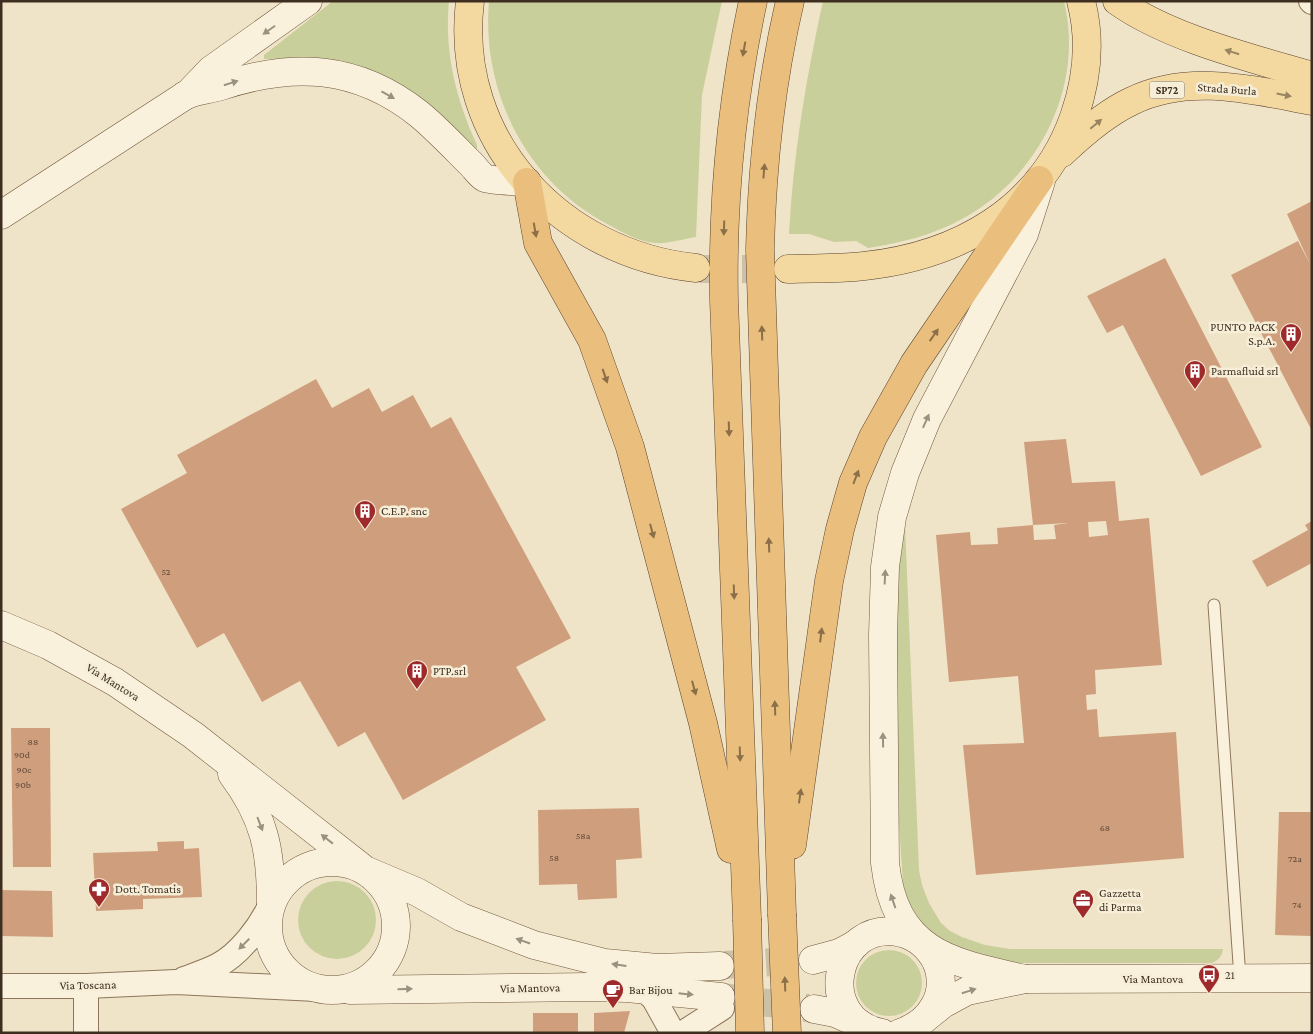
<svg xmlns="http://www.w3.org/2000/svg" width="1313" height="1034" viewBox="0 0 1313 1034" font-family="'Crimson Pro',serif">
<rect width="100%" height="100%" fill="#f0e4c8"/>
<g fill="#c9cf9b">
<path d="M333 1H449C444 52 456 99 477 145V150L300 58 264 59V55Z"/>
<path d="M489 1H722L702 95 696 237C684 239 666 244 655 243 639 242 622 232 609 225 527 183 481 92 489 1Z"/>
<path d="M823 1H1064C1085 87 1038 178 962 219 933 235 901 243 868 248L856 241 834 242 809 234H789C793 156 806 78 823 1Z"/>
<path d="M905 524 919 870 922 885 929 903 941 923 950 931 962 937 985 945 1010 949H1223C1222 956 1219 960 1212 963H1014L976 957 933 935 921 922 908 901 903 884 897 792 895 586Z"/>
<circle cx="337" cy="920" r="39"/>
<circle cx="889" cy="983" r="33"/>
</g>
<g fill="#cf9f7d" fill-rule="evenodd">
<polygon points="1312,201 1312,431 1231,275 1298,241 1310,264 1287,214"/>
<polygon points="1165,258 1262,447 1201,476 1123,325 1107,333 1087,296"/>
<polygon points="316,379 332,408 369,388 382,412 413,395 431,428 451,417 571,638 516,667 546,720 403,800 365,732 338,747 300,681 262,702 224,633 197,648 121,509 187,473 177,455"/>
<path d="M1066 439 1072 483 1115 481 1119 521 1149 518 1162 665 1095 670 1096 694 1086 695 1087 710 1097 709 1099 737 1176 732 1184 858 976 875 963 745 1024 743 1018 676 949 682 936 535 970 532 971 545 998 544 997 528 1033 525 1034 540 1056 539 1054 525 1068 523 1033 525 1024 442ZM1106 521 1108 535 1089 537 1088 522Z"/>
<polygon points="1312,521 1312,563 1267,587 1252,561 1308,530 1305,525"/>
<polygon points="11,728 50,728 51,867 13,867"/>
<polygon points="639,808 642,858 616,860 617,898 578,900 577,884 539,885 538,810"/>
<polygon points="1279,812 1312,812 1312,936 1275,935"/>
<polygon points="184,841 184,849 199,848 202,897 143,899 143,909 96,911 93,853 158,851 157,842"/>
<polygon points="1,890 52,891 53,937 1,936"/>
<polygon points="630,1011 624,1033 594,1033 594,1013"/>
<rect x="533" y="1013" width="45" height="20"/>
</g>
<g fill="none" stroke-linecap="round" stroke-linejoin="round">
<g stroke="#ccc0a6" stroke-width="28" stroke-dasharray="28 14" stroke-linecap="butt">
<polyline points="724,965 809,960"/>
<polyline points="721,997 808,1008"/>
</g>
<polyline stroke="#ccc0a6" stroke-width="28" stroke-dasharray="28 14" stroke-linecap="butt" points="700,269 784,269"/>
<g stroke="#8d765c" stroke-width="13">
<polyline id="service" points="1214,605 1240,978"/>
</g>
<g stroke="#8d765c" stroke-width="26">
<g id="minor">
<polyline points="1311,1 1312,2"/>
<path d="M184 979C195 975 207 971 217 966 240 954 260 927 271 904"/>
<polyline points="1,986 86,986 176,982 317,989"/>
<polyline points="86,986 86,1033"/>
<polyline points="639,989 648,993 654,999 673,1033"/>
<polyline points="683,1033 722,1008"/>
</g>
</g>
<g stroke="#6f573f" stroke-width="29">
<g id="secondary">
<path d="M184 96C196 90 208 90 221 86 294 62 357 65 419 114 437 129 453 146 469 162 474 166 479 175 485 178 491 181 519 181 527 182"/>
<polyline points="1,215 189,93 211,70 308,1"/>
<polyline points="1,625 48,645 115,682 193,735 365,870 417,892 461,917 534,945 605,963 657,968 720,966"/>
<path d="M232 774C265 818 271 851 271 904"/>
<circle cx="332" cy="926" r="64"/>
<polyline points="813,960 839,953 856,944"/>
<path d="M1025 979C948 962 895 952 885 863L883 635 885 567 892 517 905 473 927 419 1024 234 1041 181"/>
<polyline points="350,990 589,987 627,988 721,997"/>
<polyline points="814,1009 835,1013 860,1024"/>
<polyline points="928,1016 943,1004 967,991 1025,979 1312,978"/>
<path d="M882 1033C813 1020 834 917 902 933 917 937 929 948 936 961 950 993 931 1023 900 1033"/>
</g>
</g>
<g stroke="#5b4430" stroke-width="29">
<g id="primary">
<path d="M470 1C453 141 561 254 696 268"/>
<path d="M1117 1C1169 38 1251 58 1312 76"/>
<path d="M1062 153C1083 133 1106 113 1132 101 1189 73 1253 90 1312 101"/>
<path d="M788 269C813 268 839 269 864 266 958 256 1041 210 1074 117 1087 80 1091 39 1081 1"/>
</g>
</g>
<g stroke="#5b4430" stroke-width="29">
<g id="trunk">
<polyline points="527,182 538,243 592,340 630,447 703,723 731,849"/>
<polyline points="792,845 829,581 840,529 853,483 873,437 914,364 1039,180"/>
<path d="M782 914 760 249C762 166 771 82 790 1"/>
<path d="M747 919 724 300C722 199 732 99 753 1"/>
</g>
</g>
<use href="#service" stroke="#faf1dc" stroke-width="11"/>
<use href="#minor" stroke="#faf1dc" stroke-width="24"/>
<use href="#secondary" stroke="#faf1dc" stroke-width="28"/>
<use href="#primary" stroke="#f3d9a0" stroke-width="28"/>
<use href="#trunk" stroke="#eabe7c" stroke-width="28"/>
<g stroke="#5b4430" stroke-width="29" stroke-linecap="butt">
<g id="trunk-bridge">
<polyline points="782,914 787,1033"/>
<polyline points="747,919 750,1033"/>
</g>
</g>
<use href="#trunk-bridge" stroke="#eabe7c" stroke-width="28"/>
</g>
<defs><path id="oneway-solid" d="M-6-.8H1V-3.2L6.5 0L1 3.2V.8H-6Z" transform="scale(1.25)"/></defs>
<g fill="#9c907e">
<use href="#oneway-solid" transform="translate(269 30) rotate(145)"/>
<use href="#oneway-solid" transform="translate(231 83) rotate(-17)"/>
<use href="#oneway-solid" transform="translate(388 95) rotate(29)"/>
<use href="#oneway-solid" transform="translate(926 421) rotate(-66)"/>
<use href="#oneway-solid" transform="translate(885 577) rotate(-87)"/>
<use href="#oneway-solid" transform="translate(883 740) rotate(-91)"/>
<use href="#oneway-solid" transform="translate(260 824) rotate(69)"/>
<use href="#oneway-solid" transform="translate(327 839) rotate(-142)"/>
<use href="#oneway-solid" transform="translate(893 901) rotate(-109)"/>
<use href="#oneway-solid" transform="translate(523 941) rotate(-161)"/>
<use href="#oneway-solid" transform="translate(244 944) rotate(135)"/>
<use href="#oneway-solid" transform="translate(619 965) rotate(-172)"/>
<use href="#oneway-solid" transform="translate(405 989) rotate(-1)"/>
<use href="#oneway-solid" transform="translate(969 991) rotate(-17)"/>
<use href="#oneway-solid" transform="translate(686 994) rotate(6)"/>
</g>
<g fill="#8b6f49">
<use href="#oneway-solid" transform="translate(744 49) rotate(100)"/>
<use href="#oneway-solid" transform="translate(764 171) rotate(-85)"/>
<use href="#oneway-solid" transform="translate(724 228) rotate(92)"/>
<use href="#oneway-solid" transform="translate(535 230) rotate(80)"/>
<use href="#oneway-solid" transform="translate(762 333) rotate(-92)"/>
<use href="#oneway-solid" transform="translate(934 335) rotate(-55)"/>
<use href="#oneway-solid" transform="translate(605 376) rotate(71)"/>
<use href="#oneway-solid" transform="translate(729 429) rotate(88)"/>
<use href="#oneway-solid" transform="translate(856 477) rotate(-69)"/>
<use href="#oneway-solid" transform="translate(652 531) rotate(75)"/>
<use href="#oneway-solid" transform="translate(769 545) rotate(-92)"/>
<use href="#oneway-solid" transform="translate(734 592) rotate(88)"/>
<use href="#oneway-solid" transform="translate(821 635) rotate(-83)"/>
<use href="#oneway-solid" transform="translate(694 688) rotate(75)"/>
<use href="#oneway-solid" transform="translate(775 708) rotate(-92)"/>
<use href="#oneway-solid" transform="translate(740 754) rotate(88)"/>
<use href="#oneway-solid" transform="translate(800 796) rotate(-82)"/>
<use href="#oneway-solid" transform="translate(785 984) rotate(-92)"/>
</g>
<g fill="#988460">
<use href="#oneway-solid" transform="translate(1232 52) rotate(-162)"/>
<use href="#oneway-solid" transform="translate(1284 95) rotate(11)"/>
<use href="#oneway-solid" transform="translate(1096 124) rotate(-40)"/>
</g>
<defs>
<g id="building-pin" transform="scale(1.125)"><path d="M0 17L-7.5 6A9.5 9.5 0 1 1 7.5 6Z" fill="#9e2a2b" stroke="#f7eed8"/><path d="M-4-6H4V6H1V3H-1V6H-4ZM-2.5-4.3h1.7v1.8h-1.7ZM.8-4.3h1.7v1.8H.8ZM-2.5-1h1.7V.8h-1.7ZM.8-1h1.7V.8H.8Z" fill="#fff"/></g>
<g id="pharmacy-pin" transform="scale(1.125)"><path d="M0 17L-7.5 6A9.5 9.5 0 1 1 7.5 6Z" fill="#9e2a2b" stroke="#f7eed8"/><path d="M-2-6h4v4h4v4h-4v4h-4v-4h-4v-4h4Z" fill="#fff"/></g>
<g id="office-pin" transform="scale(1.125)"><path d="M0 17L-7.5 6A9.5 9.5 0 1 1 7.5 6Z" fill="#9e2a2b" stroke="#f7eed8"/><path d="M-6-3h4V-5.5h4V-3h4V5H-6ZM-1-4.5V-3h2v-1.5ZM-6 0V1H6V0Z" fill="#fff"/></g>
<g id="bus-pin" transform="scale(1.125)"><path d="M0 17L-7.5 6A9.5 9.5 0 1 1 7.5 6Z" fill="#9e2a2b" stroke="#f7eed8"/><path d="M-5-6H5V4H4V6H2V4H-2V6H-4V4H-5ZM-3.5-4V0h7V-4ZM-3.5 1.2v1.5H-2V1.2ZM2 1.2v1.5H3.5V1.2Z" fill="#fff"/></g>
<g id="cafe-pin" transform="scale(1.125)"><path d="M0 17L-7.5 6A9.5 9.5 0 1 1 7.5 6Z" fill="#9e2a2b" stroke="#f7eed8"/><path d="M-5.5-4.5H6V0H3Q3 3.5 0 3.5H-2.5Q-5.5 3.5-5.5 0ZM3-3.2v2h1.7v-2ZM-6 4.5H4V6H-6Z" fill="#fff"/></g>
</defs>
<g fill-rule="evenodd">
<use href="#building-pin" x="1291" y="334"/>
<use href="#building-pin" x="1195" y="371"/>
<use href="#building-pin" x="365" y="511"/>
<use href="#building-pin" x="417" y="671"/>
<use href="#pharmacy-pin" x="99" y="889"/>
<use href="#office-pin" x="1083" y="900"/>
<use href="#bus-pin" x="1209" y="975"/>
<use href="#cafe-pin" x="613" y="990"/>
</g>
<g text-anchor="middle" stroke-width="5" stroke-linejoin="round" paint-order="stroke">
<g font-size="10" fill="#624a37">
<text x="166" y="575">52</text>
<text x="33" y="745">88</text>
<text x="22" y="758">90d</text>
<text x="24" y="773">90c</text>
<text x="23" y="788">90b</text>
<text x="1105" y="831">68</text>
<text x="583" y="839">58a</text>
<text x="554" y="861">58</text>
<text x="1295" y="862">72a</text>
<text x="1297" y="908">74</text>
</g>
<rect fill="#f7eed8" stroke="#756857" stroke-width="1" x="1149.5" y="81.5" width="35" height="17" rx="4"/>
<g font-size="11" font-weight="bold" fill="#3d2e20">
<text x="1167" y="94">SP72</text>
</g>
<g font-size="12" fill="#3d2e20" stroke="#f7eed8">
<text transform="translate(1227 89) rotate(4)" y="4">Strada Burla</text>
<text transform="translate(113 682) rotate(32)" y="4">Via Mantova</text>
<text x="1153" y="983">Via Mantova</text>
<text transform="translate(88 985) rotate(-1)" y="4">Via Toscana</text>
<text transform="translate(530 988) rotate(-1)" y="4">Via Mantova</text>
</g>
<g font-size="12" fill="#3d2e20" stroke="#f7eed8" text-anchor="start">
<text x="1275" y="331" text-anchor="end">PUNTO PACK<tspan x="1275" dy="14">S.p.A.</tspan></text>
<text x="1211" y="375">Parmafluid srl</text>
<text x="381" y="515">C.E.P. snc</text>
<text x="433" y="675">PTP.srl</text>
<text x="115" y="893">Dott. Tomatis</text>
<text x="1099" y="897">Gazzetta<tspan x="1099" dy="14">di Parma</tspan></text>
<text x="1225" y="979">21</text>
<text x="629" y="994">Bar Bijou</text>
</g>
</g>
<rect width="1313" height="1034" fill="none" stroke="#3d2e20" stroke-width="5"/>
</svg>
